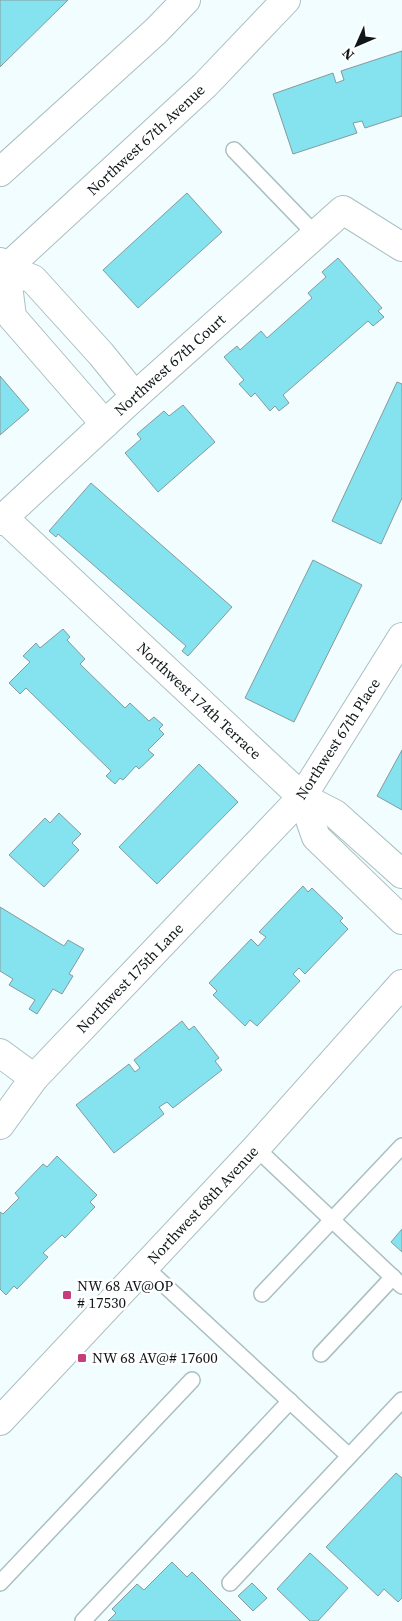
<svg xmlns="http://www.w3.org/2000/svg" width="402" height="1621" viewBox="0 0 402 1621" font-family="'Source Serif 4',serif">
<rect width="100%" height="100%" fill="#f1fdff"/>
<g fill="#85e2ef" stroke="#869a9d">
<polygon points="0,0 68,0 0,67"/>
<polygon points="402,51 402,116 365,128 362,121 353,123 357,133 293,154 273,94 333,73 336,83 344,80 341,71"/>
<polygon points="187,193 222,232 138,308 103,270"/>
<polygon points="338,258 382,308 378,311 384,317 373,326 368,321 283,395 289,403 279,411 275,406 270,411 255,393 251,397 239,384 244,380 224,357 237,346 240,350 261,331 267,338 312,298 308,293 326,277 322,272"/>
<polygon points="0,376 29,410 0,435"/>
<polygon points="397,382 402,384 402,498 381,544 332,521"/>
<polygon points="183,405 215,442 158,492 125,453 141,439 137,434 164,411 169,416"/>
<polygon points="91,483 232,607 188,656 182,651 186,646 58,534 56,537 49,531"/>
<polygon points="313,560 362,585 294,722 245,698"/>
<polygon points="63,629 70,637 67,640 85,659 80,664 125,708 130,703 149,721 154,717 163,725 159,729 164,734 148,750 154,755 139,769 136,766 123,780 120,778 115,784 106,776 111,771 26,688 20,694 9,683 30,662 23,656 36,643 40,648"/>
<polygon points="402,750 402,810 377,796"/>
<polygon points="199,764 238,802 157,884 119,847"/>
<polygon points="59,813 81,834 72,843 79,850 44,887 9,855 45,818 50,823"/>
<polygon points="303,886 308,892 312,888 343,918 340,921 348,929 305,974 299,968 293,974 300,981 257,1026 250,1020 245,1026 213,995 217,991 209,983 251,939 258,946 266,937 259,932"/>
<polygon points="0,907 64,946 68,940 84,949 69,974 73,976 62,994 53,989 37,1014 29,1009 35,1000 9,985 13,979 0,971"/>
<polygon points="182,1021 189,1030 194,1026 219,1058 215,1061 222,1070 173,1108 167,1102 159,1107 164,1114 114,1153 76,1105 129,1064 135,1072 140,1068 134,1060"/>
<polygon points="57,1156 97,1195 90,1202 95,1207 65,1238 62,1235 43,1253 48,1257 17,1289 14,1286 6,1295 0,1289 0,1212 3,1214 19,1198 15,1193 43,1164 47,1167"/>
<polygon points="402,1229 402,1252 391,1242"/>
<polygon points="396,1473 402,1478 402,1598 398,1602 384,1589 378,1596 326,1547"/>
<polygon points="310,1553 348,1588 318,1621 310,1621 277,1589"/>
<polygon points="172,1562 187,1577 192,1572 241,1621 108,1621 116,1613 112,1609 137,1584 144,1590"/>
<polygon points="252,1583 267,1598 253,1611 238,1596"/>
</g>
<g fill="none" stroke-linecap="round" stroke-linejoin="round">
<g stroke="#aabfc1" stroke-width="18">
<g id="service">
<polyline points="234,150 316,235"/>
<polyline points="256,1148 402,1286"/>
<polyline points="145,1267 349,1456"/>
<polyline points="262,1294 402,1146"/>
<polyline points="321,1354 393,1277"/>
<polyline points="0,1583 192,1380"/>
<polyline points="230,1583 402,1400"/>
<polyline points="83,1621 290,1401"/>
</g>
</g>
<g stroke="#aabfc1" stroke-width="30">
<g id="minor">
<polyline points="0,262 6,269 33,279 101,354 135,396"/>
<polyline points="6,269 12,317 105,424"/>
<polyline points="4,518 302,797 335,814 402,874"/>
<polyline points="0,521 135,396 343,210 402,247"/>
<polyline points="302,797 316,837 402,920"/>
<polyline points="0,1053 34,1078"/>
<polyline points="0,1125 34,1078 302,797 402,637"/>
</g>
</g>
<g stroke="#aabfc1" stroke-width="30">
<polyline id="tertiary" points="0,1421 256,1148 402,984"/>
</g>
<g stroke="#aabfc1" stroke-width="30">
<g id="secondary">
<polyline points="0,172 156,31 186,0"/>
<polyline points="0,274 205,85 286,0"/>
</g>
</g>
<use href="#service" stroke="#fff" stroke-width="15"/>
<use href="#minor" stroke="#fff" stroke-width="28"/>
<use href="#tertiary" stroke="#fff" stroke-width="28"/>
<use href="#secondary" stroke="#fff" stroke-width="28"/>
</g>
<g fill="#c53d7a" stroke="#fff" stroke-width="2">
<rect x="62" y="1290" width="10" height="10" rx="2.5"/>
<rect x="77" y="1353" width="10" height="10" rx="2.5"/>
</g>
<g text-anchor="middle" stroke-width="5" stroke-linejoin="round" paint-order="stroke">
<g font-size="15" fill="#101718" stroke="#fff">
<text transform="translate(146 140) rotate(-43)" y="5">Northwest 67th Avenue</text>
<text transform="translate(170 365) rotate(-42)" y="5">Northwest 67th Court</text>
<text transform="translate(199 701) rotate(43)" y="5">Northwest 174th Terrace</text>
<text transform="translate(338 739) rotate(-57)" y="5">Northwest 67th Place</text>
<text transform="translate(130 978) rotate(-46)" y="5">Northwest 175th Lane</text>
<text transform="translate(203 1205) rotate(-47)" y="5">Northwest 68th Avenue</text>
</g>
<g font-size="15" fill="#101718" stroke="#fff" text-anchor="start">
<text x="77" y="1291">NW 68 AV@OP<tspan x="77" dy="17"># 17530</tspan></text>
<text x="92" y="1363">NW 68 AV@# 17600</text>
</g>
</g>
<g transform="translate(357 45) rotate(225)" stroke="#ffffff" stroke-width="4" paint-order="stroke">
<path d="M0-4L9 19L0 12L-9 19Z" fill="#101718"/>
<text y="-8" font-size="14" font-weight="bold" text-anchor="middle" fill="#101718">N</text>
</g>
</svg>
